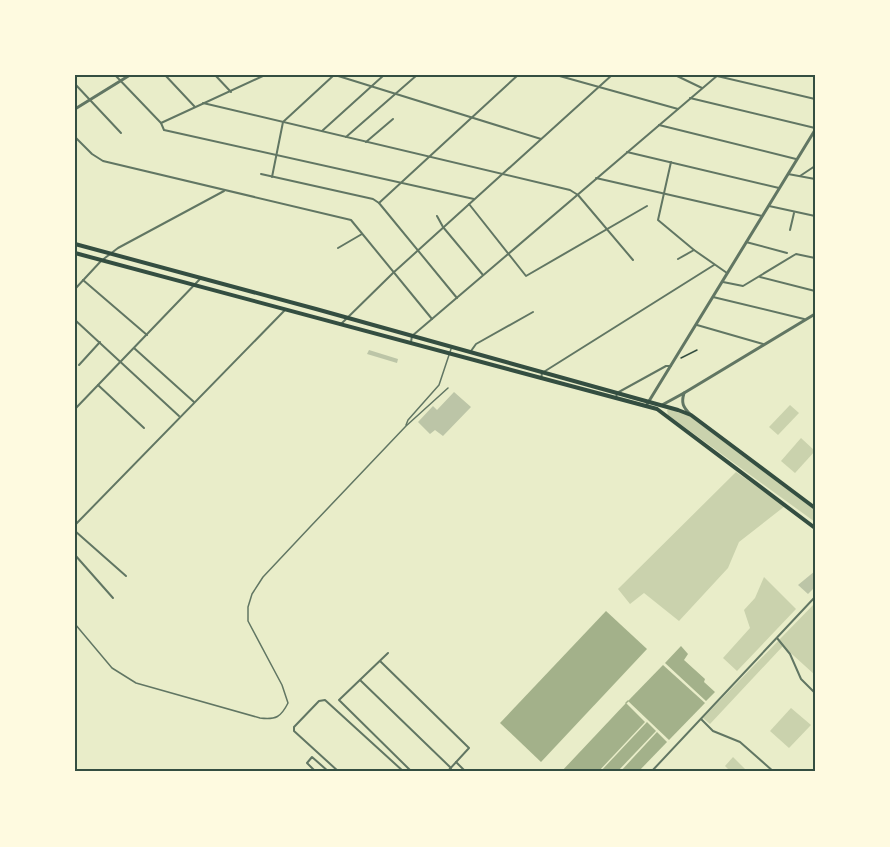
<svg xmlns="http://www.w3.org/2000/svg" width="890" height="847" viewBox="0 0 890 847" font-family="'Noto Sans',sans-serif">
<rect width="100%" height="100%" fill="#e9edc9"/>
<g fill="#cad2ad">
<polygon points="790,405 799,413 778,435 769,427"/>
<polygon points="672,408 690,416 815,510 815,522 668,415 667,410"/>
<polygon points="801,438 815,451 795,473 781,461"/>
<polygon points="736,472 785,506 739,542 728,568 679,621 644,593 630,604 618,589"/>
<polygon points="764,577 796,609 737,671 723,658 750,628 744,610 755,598"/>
<polygon points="815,603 815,675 783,646 710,724 703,718"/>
<polygon points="791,708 811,725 789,748 770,731"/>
<polygon points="733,757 747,771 746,772 731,772 725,766"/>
</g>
<g fill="#a3b18a">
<polygon points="606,611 647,649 541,762 500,723"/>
<polygon points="681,646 688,654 684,660 705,679 704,682 715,692 706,701 665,663"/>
<polygon points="663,665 705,703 669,740 628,701"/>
<polygon points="626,703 645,722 598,772 561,772"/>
<polygon points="647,722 656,731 617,772 600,772"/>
<polygon points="657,732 667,742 638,772 620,772"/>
</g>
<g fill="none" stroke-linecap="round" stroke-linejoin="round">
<polyline stroke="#a3b18a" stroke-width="1.5" points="626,703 628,701"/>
</g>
<g fill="#bcc5a7">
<polygon points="369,350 398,359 397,363 367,354"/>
<polygon points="454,392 471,407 443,436 435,430 430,434 418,422 433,406 437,410"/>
<polygon points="815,571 815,587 808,594 798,585"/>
</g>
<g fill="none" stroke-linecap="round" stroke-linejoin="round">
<polyline stroke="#344e41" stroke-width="1.5" points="681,358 697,350"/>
<g stroke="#617663" stroke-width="1.5">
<polyline points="406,425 408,420 439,385 451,349"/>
<path d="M75 624 112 668 136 683 260 718C276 720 281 717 288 703L282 685 248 621V607L252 594 263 577 310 527 406 426 448 388"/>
</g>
<g stroke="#617663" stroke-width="2">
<polyline points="115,75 161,123 164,130 474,199"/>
<polyline points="165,75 195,107"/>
<polyline points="215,75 231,92"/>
<polyline points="335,75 541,139"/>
<polyline points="556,75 678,109"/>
<polyline points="675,75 702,88"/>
<polyline points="717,76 815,99"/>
<polyline points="75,84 121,133"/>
<polyline points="690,98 815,128"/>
<polyline points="203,103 570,190 578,195 633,260"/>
<polyline points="161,123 265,75"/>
<polyline points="659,125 796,159"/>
<polyline points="322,131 384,75"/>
<polyline points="75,137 92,154 103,161 351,220 432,319"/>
<polyline points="346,137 417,75"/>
<polyline points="366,142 393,119"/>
<polyline points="627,152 779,188"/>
<polyline points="671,162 658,220 694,250 727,273"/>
<polyline points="261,174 373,199 379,203 457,298"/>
<polyline points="788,174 815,179"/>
<polyline points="800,176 815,166"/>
<polyline points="272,177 283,122 334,75"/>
<polyline points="596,178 762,216"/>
<polyline points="379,203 518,75"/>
<polyline points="469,204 526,276 647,206"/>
<polyline points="769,206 815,216"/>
<polyline points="437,216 443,227 483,275"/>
<polyline points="790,230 794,213"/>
<polyline points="746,242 787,253"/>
<polyline points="338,248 362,234"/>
<polyline points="678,259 694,250"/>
<polyline points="760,277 815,291"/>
<polyline points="83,280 147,335"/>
<polyline points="723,282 743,286 796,254 815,258"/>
<polyline points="75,289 101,261 118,248 224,191"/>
<polyline points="713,297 804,319"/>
<polyline points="75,320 179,416"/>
<polyline points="340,325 393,273 612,75"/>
<polyline points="697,325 763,344"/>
<polyline points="411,342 412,336 718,75"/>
<polyline points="134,348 194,402"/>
<polyline points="471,351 476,344 533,312"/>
<polyline points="79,365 100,342"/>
<polyline points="541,379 542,373 714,265"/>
<polyline points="98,385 144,428"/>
<polyline points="616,398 617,393 666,366 671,366"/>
<polyline points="75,409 200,279"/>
<polyline points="75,525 285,310"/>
<polyline points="75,531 126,576"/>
<polyline points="75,555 113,598"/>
<polyline points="777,638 790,654 801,679 815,693"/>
<polyline points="388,653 339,700 412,772"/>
<polyline points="380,661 469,748 447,772"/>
<polyline points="360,680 451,768"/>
<polyline points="701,719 713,731 740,742 774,772"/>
<polyline points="456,762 466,772"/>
<polyline points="299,772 304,772"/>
<polyline points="316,772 307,763 312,757 329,772"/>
<polyline points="339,772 294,731 294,727 319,701 325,700 404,772"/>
<polyline points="651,772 815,597"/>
</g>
<g stroke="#617663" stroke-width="3">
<polyline points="75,109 130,75"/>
<path d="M684 393C681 403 683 407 690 414"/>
<polyline points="662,405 684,393 815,314"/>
<polyline points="646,406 815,130"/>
</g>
<g stroke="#344e41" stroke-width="4">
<polyline points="75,244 316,309 678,410 691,415 815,508"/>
<polyline points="75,253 657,409 815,528"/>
</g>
</g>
<rect width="890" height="847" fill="none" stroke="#fefae0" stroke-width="153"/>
<rect x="76" y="76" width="738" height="694" fill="none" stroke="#344e41" stroke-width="2"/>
</svg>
